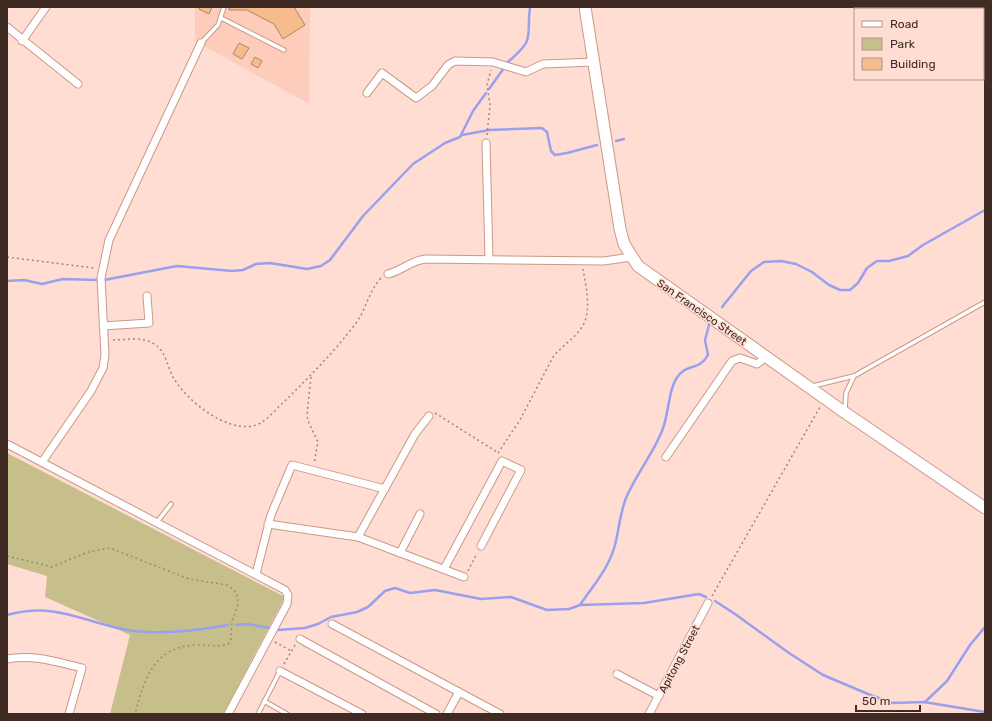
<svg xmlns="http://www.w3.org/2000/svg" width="992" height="721" viewBox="0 0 992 721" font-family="Rubik,sans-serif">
<rect width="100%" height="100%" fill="#ffddd2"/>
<polygon fill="#feccbb" points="195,7 310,7 309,104 195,41"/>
<polygon fill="#c7bf8b" points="7,453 285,597 223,714 110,714 130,635 45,597 47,576 7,564"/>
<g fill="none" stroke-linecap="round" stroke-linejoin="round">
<g stroke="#99a0ee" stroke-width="2.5">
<path d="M508 62C536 38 526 39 530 7"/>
<polyline points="489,89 504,68"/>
<polyline points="462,135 489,130 542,128 547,132 551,151 555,155 567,153 597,145"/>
<polyline points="616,141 624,139"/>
<polyline points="104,280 177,266 232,271 243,270 256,264 270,263 307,269 321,266 330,260 363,216 413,164 445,143 460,137 473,111 486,93"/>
<polyline points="7,281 24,280 42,284 63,279 97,280"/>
<polyline points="722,307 751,271 764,262 781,261 796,264 812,272 829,285 840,290 850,290 858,283 867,268 877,261 889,261 908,256 923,245 985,210"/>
<polyline points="715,601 735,614 789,653 823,675 868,694 892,703 924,702 985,712"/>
<path d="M580 605C593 586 609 568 615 545 619 529 620 513 626 498 636 474 653 454 662 431 669 414 668 392 676 379 686 362 699 372 708 355L705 340 709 325"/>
<path d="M7 615C54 602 79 620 122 629 156 636 195 631 228 625"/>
<polyline points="236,625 247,624 270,628"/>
<polyline points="278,630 305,628 318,624 331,617 357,612 368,607 385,591 395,588 410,593 435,590 481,599 511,597 547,610 569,609 580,605 644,603 699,594 706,597"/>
<polyline points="925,702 947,681 970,645 985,627"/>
</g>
</g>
<g fill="#f7bc8e" stroke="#af8666">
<polygon points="200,7 212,7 209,14 199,9"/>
<polygon points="229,7 294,7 305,25 283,39 274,24 247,10 229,10"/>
<polygon points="239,43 249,48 242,59 233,54"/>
<polygon points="255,57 262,61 258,68 251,64"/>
</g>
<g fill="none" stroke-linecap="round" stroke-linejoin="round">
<g stroke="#cc9887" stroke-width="5.5">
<g id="service">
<polyline points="221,18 284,50"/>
<polyline points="201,43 218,25 224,7"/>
<polyline points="813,386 854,376 985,302"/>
<polyline points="845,409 846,393 854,376"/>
<polyline points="157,522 171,504"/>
<polyline points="264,701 287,714"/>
<polyline points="258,714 280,671"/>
</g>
</g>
<g stroke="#cc9887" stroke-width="9">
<g id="minor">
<polyline points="7,27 78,84"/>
<polyline points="22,41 46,7"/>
<polyline points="367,93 382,73 416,98 432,86 448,65 455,61 493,62 526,72 543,64 594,62"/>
<polyline points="486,143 489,259"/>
<path d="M388 274C402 271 411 260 426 259L604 261 631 257"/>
<polyline points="103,326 149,323 147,296"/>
<polyline points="7,444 285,590 288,595 287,604 228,714"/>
<polyline points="666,457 732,361 740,358 757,364 766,357"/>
<polyline points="42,462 91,391 103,368 105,355 101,278 109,240 201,43"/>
<polyline points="268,524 358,537 464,577"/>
<polyline points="358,537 415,434 429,416"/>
<polyline points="400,553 420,514"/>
<polyline points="444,569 502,461 521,470 481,546"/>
<polyline points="256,574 271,515 292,465 385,489"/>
<polyline points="332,624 500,714"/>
<polyline points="300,639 436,714"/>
<path d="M7 659C33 654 57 662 82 668L69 714"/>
<polyline points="280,671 362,714"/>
<polyline points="617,674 659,696"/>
<polyline points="447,714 459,692"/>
<polyline points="649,714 708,603"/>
</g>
</g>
<g stroke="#cc9887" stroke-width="13">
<polyline id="primary" points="585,7 620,229 624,244 638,266 844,412 985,508"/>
</g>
<g stroke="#a1857c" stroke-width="1.5" stroke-dasharray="2 3" stroke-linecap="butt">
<polyline points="487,135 490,105 487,85 491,70"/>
<polyline points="7,257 94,268"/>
<path d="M113 340C126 340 143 336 154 344 166 351 167 366 173 377 186 400 224 431 252 426 266 424 276 408 287 399 311 375 335 351 356 323 366 309 369 291 381 278"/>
<polyline points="311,377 307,415 308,421 318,442 314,464"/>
<polyline points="435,413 497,452"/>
<path d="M498 453 520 420 553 357C561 347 572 340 580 330 593 313 586 288 583 269"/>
<path d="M7 556 52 567 88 552 110 548 189 579 227 585 234 590 238 597V604L232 621 231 639 228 644C217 648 205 644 194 645 153 648 144 680 135 714"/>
<polyline points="468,571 477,553"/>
<polyline points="712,596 820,407"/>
<polyline points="275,642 291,651"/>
<polyline points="284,664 295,645"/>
</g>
<use href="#service" stroke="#fff" stroke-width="3.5"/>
<use href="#minor" stroke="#fff" stroke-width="7"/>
<use href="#primary" stroke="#fff" stroke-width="11"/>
</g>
<g text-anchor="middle" stroke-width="3" stroke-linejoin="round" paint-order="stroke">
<g font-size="11" fill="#402b24" stroke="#ffddd2">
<text transform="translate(702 312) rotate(35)" y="4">San Francisco Street</text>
<text transform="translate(679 659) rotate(-62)" y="4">Apitong Street</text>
</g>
</g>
<rect width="992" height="721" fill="none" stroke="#402b24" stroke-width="16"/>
<rect x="854" y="8" width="130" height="72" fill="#ffddd2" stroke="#b3968c"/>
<rect x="862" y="21" width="20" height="6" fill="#ffffff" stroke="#b3968c"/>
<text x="890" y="28" font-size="12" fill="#402b24">Road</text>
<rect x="862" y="38" width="20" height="12" fill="#c7bf8b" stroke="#b3968c"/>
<text x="890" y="48" font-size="12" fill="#402b24">Park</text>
<rect x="862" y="58" width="20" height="12" fill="#f7bc8e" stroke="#b3968c"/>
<text x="890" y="68" font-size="12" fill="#402b24">Building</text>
<path d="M856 705v6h64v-6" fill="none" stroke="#402b24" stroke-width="2"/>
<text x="862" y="705" font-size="12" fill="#402b24" stroke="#ffddd2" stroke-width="3" paint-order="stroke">50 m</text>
</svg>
